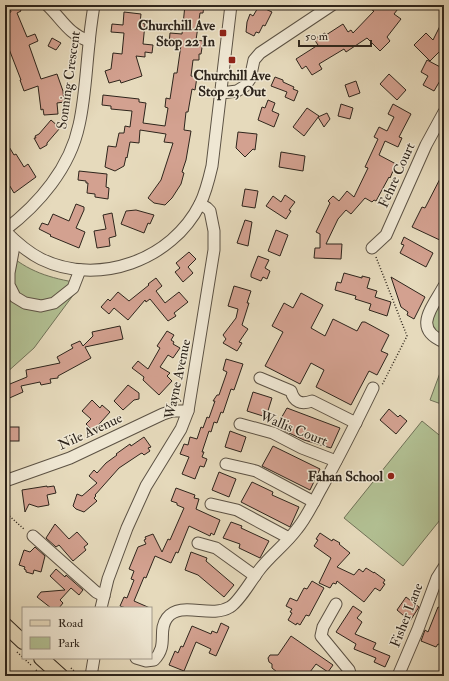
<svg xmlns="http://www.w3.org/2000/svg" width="449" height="681" viewBox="0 0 449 681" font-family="'IM FELL Double Pica',serif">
<rect width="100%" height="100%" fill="#e6dabc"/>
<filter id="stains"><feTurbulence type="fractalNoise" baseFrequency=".005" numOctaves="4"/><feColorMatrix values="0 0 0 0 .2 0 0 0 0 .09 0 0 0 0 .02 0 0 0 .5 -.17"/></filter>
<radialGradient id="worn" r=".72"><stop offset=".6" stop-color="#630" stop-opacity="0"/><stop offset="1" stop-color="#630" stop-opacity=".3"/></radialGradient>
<g fill="#b2c093" stroke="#707258">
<path d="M5 251C28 272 50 278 79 283L74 294 34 348 5 374Z"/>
<polygon points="444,292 444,340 431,329 430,316"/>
<polygon points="444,362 444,405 430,400"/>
<polygon points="422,421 444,439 444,515 403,566 344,518"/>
</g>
<g fill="#d3a190" stroke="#2e251c">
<polygon points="9,5 18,5 21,11 17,13 27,37 35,34 38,41 29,45 41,79 57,74 63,91 64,102 57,103 58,114 44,115 43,109 41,110 38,86 24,91 20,80 21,80 9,49 5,50 5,14 11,12"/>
<polygon points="185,5 204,5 203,13 200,13 196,40 203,41 201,54 199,54 199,60 193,60 191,76 197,77 195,90 192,89 188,112 186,112 184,130 191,131 186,160 182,172 184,173 181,184 172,198 165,205 154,203 148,198 161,180 173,143 164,142 166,134 140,130 139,143 130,142 127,158 126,157 124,166 115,171 105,167 108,146 116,147 119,133 124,133 125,126 130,127 132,111 111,109 111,106 102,105 103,95 139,99 139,102 146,103 143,123 165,126 168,108 165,107 166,98 170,99 174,73 177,73 181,45 169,44 170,33 182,34"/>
<polygon points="376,5 401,5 394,14 401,19 387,37 390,41 380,51 367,38 346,52 344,49 319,64 322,69 312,75 306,66 302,69 296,59 318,45 314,39 325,33 326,35 343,24 348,32 351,30 353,33 374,11 372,10"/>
<polygon points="259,6 272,12 265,26 263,25 259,33 256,32 254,36 246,32 247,22 250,14 253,16"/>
<polygon points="124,12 141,14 140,23 145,24 143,44 153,45 152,53 145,52 145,57 136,56 142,76 121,83 120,80 109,83 105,71 111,69 113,53 122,54 124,33 111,32 112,24 123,25"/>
<polygon points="444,18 444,47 430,61 414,45 426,33 433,40"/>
<polygon points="52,38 61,43 56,50 48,46"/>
<polygon points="427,60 444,69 444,81 441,79 434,91 423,85 428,76 421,72"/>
<polygon points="389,74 406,90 397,100 380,84"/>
<polygon points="275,77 283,80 283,82 294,87 293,89 298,91 294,101 285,97 287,92 271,86"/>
<polygon points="356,81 360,93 349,97 345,85"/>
<polygon points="268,100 275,103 272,111 279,114 274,127 258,120 262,107 265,108"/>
<polygon points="341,104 353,108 350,119 338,116"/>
<polygon points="393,104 411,114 399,137 402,138 398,147 385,141 379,155 396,164 390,178 389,177 376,201 374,200 372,202 365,198 351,214 346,210 338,219 326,244 342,244 341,259 314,258 315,248 320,248 320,234 316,232 330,203 328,201 333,196 339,201 347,191 354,197 368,168 365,167 378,139 374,137 379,127 387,131 394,117 388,114"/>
<polygon points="307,108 319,116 304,136 293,127"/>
<polygon points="327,113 330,119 324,127 318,117"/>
<polygon points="51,120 60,128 47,143 47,145 40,149 34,138 36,138 35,136 39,134"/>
<polygon points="238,132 257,134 255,150 253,149 245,157 236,148"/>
<polygon points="5,140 14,155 16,154 24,167 28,164 36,177 14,193 5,178"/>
<polygon points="281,152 305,156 303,171 279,167"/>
<polygon points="79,171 107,174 106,187 109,188 108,199 95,197 95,194 87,193 88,183 86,183 86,181 78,180"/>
<polygon points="444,171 444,242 412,227 422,207 425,208"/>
<polygon points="245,189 258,191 255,208 242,206"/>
<polygon points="285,195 295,202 289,210 291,211 286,219 266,206 273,196 281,202"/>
<polygon points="76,204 84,207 84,210 76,228 85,232 79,248 50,236 51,235 39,229 42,223 48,225 53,214 69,221"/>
<polygon points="136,210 154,215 150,224 148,223 144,233 121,224 126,211"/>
<polygon points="112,213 116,236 109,238 110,246 97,248 94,231 106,229 103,215"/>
<polygon points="245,220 252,222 248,246 237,243"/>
<polygon points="276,230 288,235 280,256 268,251"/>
<polygon points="404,237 433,253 426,267 400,253 404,245 401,244"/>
<polygon points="189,252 196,259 188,267 193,273 183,282 175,272 180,268 176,263"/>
<polygon points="258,256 269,260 265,268 270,271 267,279 263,277 261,281 251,277 251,274"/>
<polygon points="344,273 362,278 362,276 370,278 367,288 377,291 375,297 391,302 387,316 369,310 371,304 355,299 356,296 335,290 337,282 341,283"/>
<polygon points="391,277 425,297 414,319 407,315 408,312 401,307"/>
<polygon points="156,278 162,286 156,291 165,303 179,292 188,302 174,313 176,316 168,321 150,299 146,302 145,300 128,320 114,308 109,314 101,307 108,299 110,301 118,292 129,301 149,285 148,284"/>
<polygon points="234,286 251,291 247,303 249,303 242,325 248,329 239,342 242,343 237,351 223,343 226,339 223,335 236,318 238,309 228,306"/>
<polygon points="301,293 323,305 311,328 325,336 333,319 357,331 362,322 365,322 389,335 381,351 388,354 377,375 369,371 351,405 316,387 324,370 311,363 300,384 265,366 283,332 272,326 284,303 293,308"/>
<polygon points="120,326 123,339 85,347 91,358 58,376 58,378 50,379 51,383 41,385 40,382 21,386 23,392 5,400 5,386 27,377 26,370 60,363 57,357 73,348 71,345 80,341 83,346 93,336 92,332"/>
<polygon points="167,331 174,335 171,340 174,342 173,344 180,348 173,358 168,355 160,367 170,373 167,376 172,381 159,395 143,380 144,377 132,368 138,361 148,369 160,348 157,346"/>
<polygon points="226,359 243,364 234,390 231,389 223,413 221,412 217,423 214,422 211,432 209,431 202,452 204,452 202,457 207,459 204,467 200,466 195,479 182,474 189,457 180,454 184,444 188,445 190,437 197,439 201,427 203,428 207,417 209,418 215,401 213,401 217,395 219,395 227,372 223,370"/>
<polygon points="128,385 139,393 139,399 134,400 123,410 114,401"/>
<polygon points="253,392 272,398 266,417 247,411"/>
<polygon points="92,400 100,408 102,405 110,412 93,431 86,424 91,419 82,411"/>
<polygon points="287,408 340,428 331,448 304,440 276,427"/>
<polygon points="389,409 398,417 400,415 407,421 396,434 380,420"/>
<rect x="5" y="427" width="14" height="14"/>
<polygon points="230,431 246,437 241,452 225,447"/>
<polygon points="144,437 151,447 148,448 150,451 144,455 142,453 140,454 119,468 95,495 96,496 94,498 97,501 84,512 76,509 73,506 77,494 82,496 97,483 89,476 94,470 97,473 106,463 117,455 116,454 130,444 131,446"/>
<polygon points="273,446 320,469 310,490 262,466"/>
<polygon points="219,472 236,479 229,497 212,490"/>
<polygon points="252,482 273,492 272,495 299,507 290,527 241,502"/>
<polygon points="47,486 47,487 54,486 56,493 47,495 49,505 38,507 29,504 25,512 22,490"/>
<polygon points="176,488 195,495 194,498 199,499 196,509 220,520 214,535 211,533 210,536 189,526 178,553 176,552 171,563 155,556 146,578 144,577 134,601 150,608 126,608 120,606 124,597 127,598 134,580 131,579 134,571 129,569 138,547 146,544 144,540 146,539 145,537 153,534 162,552 168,539 170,540 184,508 177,505 177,503 171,501"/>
<polygon points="231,522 242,526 241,528 269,541 260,558 239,548 240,544 223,538"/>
<polygon points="55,524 69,539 77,532 88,544 84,547 86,550 73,561 59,545 56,547 46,538"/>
<polygon points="320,533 332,541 333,539 340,543 339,544 350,553 337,567 354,575 359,569 363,572 366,568 374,573 374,572 385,580 383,583 385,584 380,591 375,588 364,602 337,581 336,584 333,583 330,588 319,583 331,558 314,546 318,540 316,539"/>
<polygon points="35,547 45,556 41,572 34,570 33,574 26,572 26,570 24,569 25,567 19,565 24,550 30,552"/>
<polygon points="191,552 207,558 206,561 234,585 224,597 198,575 185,570"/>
<polygon points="56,569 65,577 66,575 83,590 79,595 71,588 60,600 63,603 59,608 51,608 37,597 41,592 65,590 50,576"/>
<polygon points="312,581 324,588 309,616 306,615 300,625 297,623 296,625 288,620 292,613 290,612 292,609 286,606 290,598 297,601 304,588 307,589"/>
<polygon points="406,597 419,607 410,621 397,610"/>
<polygon points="353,606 362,612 357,618 362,622 355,634 376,643 373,649 390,656 385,667 374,662 376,658 354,649 356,644 336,632"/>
<polygon points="438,607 444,609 444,646 438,644 436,647 421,641 425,630 428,632"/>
<polygon points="221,623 229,627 216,656 209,653 211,649 196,642 184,671 169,665 175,651 178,653 181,646 183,647 192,626 211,634 212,631 217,633"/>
<polygon points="291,636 333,665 328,672 316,664 307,676 282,676 272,668 272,664 269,662 268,658 270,655 278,655"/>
</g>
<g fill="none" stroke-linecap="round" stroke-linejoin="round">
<g stroke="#5c5244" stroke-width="13">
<g id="minor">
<path d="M47 5C62 19 68 34 89 41"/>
<polyline points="221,93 237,91 245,86 250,79 254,60 260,53 332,5"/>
<path d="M5 230C39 204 70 168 79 125 85 99 86 71 89 44 90 31 92 18 94 5"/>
<path d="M5 231C16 242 27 252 41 259 98 287 172 260 200 204 206 192 209 179 212 166L231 5"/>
<polyline points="15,241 9,273 9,285 15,297 25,303 41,306 54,303 73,288 80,270"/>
<polyline points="372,248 386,235 426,145 444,112"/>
<path d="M444 286C432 308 412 329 444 342"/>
<path d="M260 378 291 391C294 402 301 405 312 401L356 423"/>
<polyline points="240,424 273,433 302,448 336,461"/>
<polyline points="226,464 256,471 314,502"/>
<polyline points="5,481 70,458 163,414 172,411 188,411"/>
<polyline points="211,504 237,510 289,538"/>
<polyline points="33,536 96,592 104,596"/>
<polyline points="198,543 216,548 255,576"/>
<polyline points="336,604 323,627 321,636 349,670 351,676"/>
<polyline points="101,608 108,579 127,528 146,486 181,429 188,411 214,250 214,231 210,211 207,208 200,204"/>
<path d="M136 658 146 661 154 660C169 645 157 631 167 618 181 600 210 619 230 607 239 602 252 579 260 569 271 555 286 544 297 529 307 517 314 501 322 487 340 455 357 421 373 388"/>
<polyline points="91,676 94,658"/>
<polyline points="398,676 418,629 437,578 444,567"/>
</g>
</g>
<g stroke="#2e251c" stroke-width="16">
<g id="major">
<polyline points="5,625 23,642"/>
<polyline points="41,658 61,676"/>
</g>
</g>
<g stroke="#2e251c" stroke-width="1.5" stroke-dasharray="1 2" stroke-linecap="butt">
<polyline points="376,257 407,336 382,385"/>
<polyline points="5,512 25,530"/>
<polyline points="5,649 9,645"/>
<polyline points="17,652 32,666"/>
<polyline points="71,668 79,676"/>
<polyline points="36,670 41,676"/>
</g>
<use href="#minor" stroke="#efe7d3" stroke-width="11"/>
<use href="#major" stroke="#e6dabc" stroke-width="14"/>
</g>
<g fill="#8f2418" stroke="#efe7d3" stroke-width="1.5">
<rect x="219" y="29" width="8" height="8" rx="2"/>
<rect x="228" y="56" width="8" height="8" rx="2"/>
<circle cx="391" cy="476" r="4"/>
</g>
<g text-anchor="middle" stroke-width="3" stroke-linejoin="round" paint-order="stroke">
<g font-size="14" font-weight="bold" fill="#2e251c" stroke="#efe7d3" text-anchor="end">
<text x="215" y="30">Churchill Ave<tspan x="215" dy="16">Stop 22 In</tspan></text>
<text x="232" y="80" text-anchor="middle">Churchill Ave<tspan x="232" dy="16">Stop 23 Out</tspan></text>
<text x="383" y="481">Fahan School</text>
</g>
<g font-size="14" fill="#2e251c" stroke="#efe7d3">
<text transform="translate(68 80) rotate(-82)" y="5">Sonning Crescent</text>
<text transform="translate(396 175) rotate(-66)" y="5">Fehre Court</text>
<text transform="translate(177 379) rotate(-78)" y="5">Wayne Avenue</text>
<text transform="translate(294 428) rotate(22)" y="5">Wallis Court</text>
<text transform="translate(90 431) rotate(-25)" y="5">Nile Avenue</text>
<text transform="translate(406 615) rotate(-69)" y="5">Fisher Lane</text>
</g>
</g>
<rect width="449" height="681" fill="none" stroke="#e6dabc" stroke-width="20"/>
<rect x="6" y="6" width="437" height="669" fill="none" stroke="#2e251c" stroke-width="2"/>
<rect x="10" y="10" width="429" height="661" fill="none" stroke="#2e251c"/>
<rect x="22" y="607" width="130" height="52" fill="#efe7d3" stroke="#a2998a"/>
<rect x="30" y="620" width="20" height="6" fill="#e6dabc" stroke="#a2998a"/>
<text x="58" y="627" font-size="12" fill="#2e251c">Road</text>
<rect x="30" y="637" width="20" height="12" fill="#b2c093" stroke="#a2998a"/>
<text x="58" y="647" font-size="12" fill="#2e251c">Park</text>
<path d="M299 40v6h72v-6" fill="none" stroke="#2e251c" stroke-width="2"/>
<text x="305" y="40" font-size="12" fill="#2e251c" stroke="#efe7d3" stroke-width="3" paint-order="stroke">50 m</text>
<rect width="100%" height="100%" filter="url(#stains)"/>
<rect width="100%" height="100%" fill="url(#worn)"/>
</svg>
